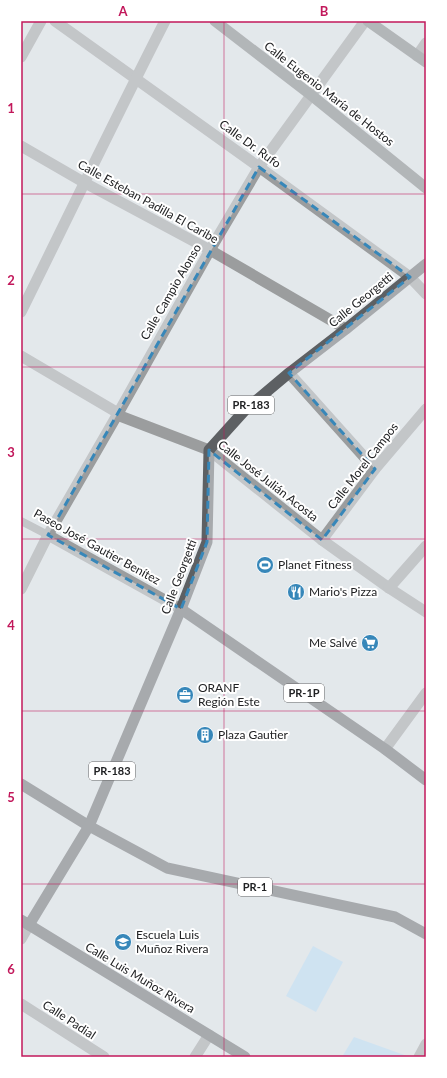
<svg xmlns="http://www.w3.org/2000/svg" width="447" height="1078" viewBox="0 0 447 1078" font-family="Lato,sans-serif">
<rect width="100%" height="100%" fill="#e3e8eb"/>
<g fill="#b7def9">
<polygon points="313,946 343,962 316,1012 286,996"/>
<polygon points="354,1037 410,1057 342,1057"/>
</g>
<g fill="none" stroke-linecap="round" stroke-linejoin="round">
<polyline stroke="#9b9d9e" stroke-width="8" points="21,521 48,535"/>
<g stroke="#9b9d9e" stroke-width="11">
<polyline points="55,21 259,167 410,277 426,294"/>
<polyline points="417,56 426,43"/>
<polyline points="21,57 41,21"/>
<polyline points="21,146 85,183 210,250 346,329"/>
<path d="M21 312C69 215 116 117 165 21"/>
<polyline points="21,356 118,413 120,416 209,450 322,540 389,588 426,612"/>
<polyline points="289,373 375,469"/>
<polyline points="48,535 181,609"/>
<polyline points="322,540 375,469 426,409"/>
<polyline points="389,588 426,546"/>
<polyline points="21,589 48,535 116,417 210,250 259,167 365,21"/>
<polyline points="385,749 426,693"/>
<polyline points="21,939 29,925"/>
<polyline points="21,1004 104,1057"/>
<polyline points="195,1057 209,1035"/>
<polyline points="419,1057 426,1044"/>
</g>
<g stroke="#777a7b" stroke-width="11">
<polyline points="215,21 311,95 426,188"/>
<polyline points="368,21 426,62"/>
</g>
<g stroke="#5d6063" stroke-width="11">
<polyline points="181,609 385,749 426,780"/>
<polyline points="21,784 89,826 167,868 395,917 426,934"/>
<polyline points="21,920 245,1057"/>
<polyline points="29,925 89,826 181,609 207,542 209,450 246,409 289,373 346,329 426,264"/>
</g>
</g>
<path d="M0 0H447V1078H0ZM259 167 410 277 289 373 375 469 322 540 209 450 207 542 181 609 48 535Z" fill="#e3e8eb" fill-opacity=".55" fill-rule="evenodd"/>
<path fill="none" stroke="#3787b9" stroke-width="3" stroke-dasharray="8 5" stroke-linejoin="round" d="M259 167 410 277 289 373 375 469 322 540 209 450 207 542 181 609 48 535Z"/>
<path fill="none" stroke="#c2185b" stroke-width="1" stroke-opacity="0.55" d="M224 21V1057M21 194H426M21 367H426M21 539H426M21 711H426M21 884H426"/>
<defs>
<g id="stadium-disc" transform="scale(0.9)"><circle r="9.5" fill="#3787b9" stroke="#fff"/><path d="M0-5a6.5 5 0 1 0 0 10a6.5 5 0 1 0 0-10ZM-3.5-1.8h7v3.6h-7Z" fill="#fff"/></g>
<g id="restaurant-disc" transform="scale(0.9)"><circle r="9.5" fill="#3787b9" stroke="#fff"/><path d="M-5-6h1v4h1v-4h1v4h1v-4h1v5L-1.5 .5V6h-2V.5L-5-1ZM5-6V6H3V1.5H1.5Q1.5-4 5-6Z" fill="#fff"/></g>
<g id="supermarket-disc" transform="scale(0.9)"><circle r="9.5" fill="#3787b9" stroke="#fff"/><path d="M-6-5.5h2.5l.6 2H6L4.5 2H-2.5L-4.4-4H-6ZM-1.5 3.2a1.3 1.3 0 1 0 .1 0ZM3 3.2a1.3 1.3 0 1 0 .1 0Z" fill="#fff"/></g>
<g id="office-disc" transform="scale(0.9)"><circle r="9.5" fill="#3787b9" stroke="#fff"/><path d="M-6-3h4V-5.5h4V-3h4V5H-6ZM-1-4.5V-3h2v-1.5ZM-6 0V1H6V0Z" fill="#fff"/></g>
<g id="building-disc" transform="scale(0.9)"><circle r="9.5" fill="#3787b9" stroke="#fff"/><path d="M-4-6H4V6H1V3H-1V6H-4ZM-2.5-4.3h1.7v1.8h-1.7ZM.8-4.3h1.7v1.8H.8ZM-2.5-1h1.7V.8h-1.7ZM.8-1h1.7V.8H.8Z" fill="#fff"/></g>
<g id="school-disc" transform="scale(0.9)"><circle r="9.5" fill="#3787b9" stroke="#fff"/><path d="M0-5L7-2L0 1L-7-2ZM-4 1L0 2.5L4 1V4Q0 6-4 4Z" fill="#fff"/></g>
</defs>
<g fill-rule="evenodd">
<use href="#stadium-disc" x="265" y="565"/>
<use href="#restaurant-disc" x="296" y="592"/>
<use href="#supermarket-disc" x="370" y="643"/>
<use href="#office-disc" x="185" y="695"/>
<use href="#building-disc" x="205" y="735"/>
<use href="#school-disc" x="123" y="942"/>
</g>
<g text-anchor="middle" stroke-width="4" stroke-linejoin="round" paint-order="stroke">
<g fill="#fff" stroke="#646466" stroke-width="1">
<rect x="228" y="396" width="46" height="18" rx="3"/>
<rect x="284" y="684" width="40" height="18" rx="3"/>
<rect x="89" y="762" width="46" height="18" rx="3"/>
<rect x="238" y="878" width="34" height="18" rx="3"/>
</g>
<g font-size="11" font-weight="bold" fill="#212224">
<text x="251" y="409">PR-183</text>
<text x="304" y="697">PR-1P</text>
<text x="112" y="775">PR-183</text>
<text x="255" y="891">PR-1</text>
</g>
<g font-size="12" fill="#212224" stroke="#fff">
<text transform="translate(329 94) rotate(38)" y="4">Calle Eugenio María de Hostos</text>
<text transform="translate(250 144) rotate(36)" y="4">Calle Dr. Rufo</text>
<text transform="translate(148 202) rotate(29)" y="4">Calle Esteban Padilla El Caribe</text>
<text transform="translate(171 292) rotate(-60)" y="4">Calle Campio Alonso</text>
<text transform="translate(361 300) rotate(-39)" y="4">Calle Georgetti</text>
<text transform="translate(363 466) rotate(-52)" y="4">Calle Morel Campos</text>
<text transform="translate(268 481) rotate(38)" y="4">Calle José Julián Acosta</text>
<text transform="translate(97 547) rotate(29)" y="4">Paseo José Gautier Benítez</text>
<text transform="translate(179 577) rotate(-69)" y="4">Calle Georgetti</text>
<text transform="translate(140 978) rotate(31)" y="4">Calle Luis Muñoz Rivera</text>
<text transform="translate(69 1020) rotate(33)" y="4">Calle Padial</text>
</g>
<g font-size="12" fill="#212224" stroke="#fff" text-anchor="start">
<text x="278" y="569">Planet Fitness</text>
<text x="309" y="596">Mario's Pizza</text>
<text x="357" y="647" text-anchor="end">Me Salvé</text>
<text x="198" y="692">ORANF<tspan x="198" dy="14">Región Este</tspan></text>
<text x="218" y="739">Plaza Gautier</text>
<text x="136" y="939">Escuela Luis<tspan x="136" dy="14">Muñoz Rivera</tspan></text>
</g>
</g>
<rect width="447" height="1078" fill="none" stroke="#ffffff" stroke-width="44"/>
<rect x="22" y="22" width="403" height="1034" fill="none" stroke="#c2185b" stroke-width="1.5"/>
<g font-size="13" text-anchor="middle" font-weight="bold" fill="#c2185b">
<text x="123" y="16">A</text>
<text x="324" y="16">B</text>
<text x="11" y="113">1</text>
<text x="11" y="285">2</text>
<text x="11" y="457">3</text>
<text x="11" y="630">4</text>
<text x="11" y="802">5</text>
<text x="11" y="974">6</text>
</g>
</svg>
